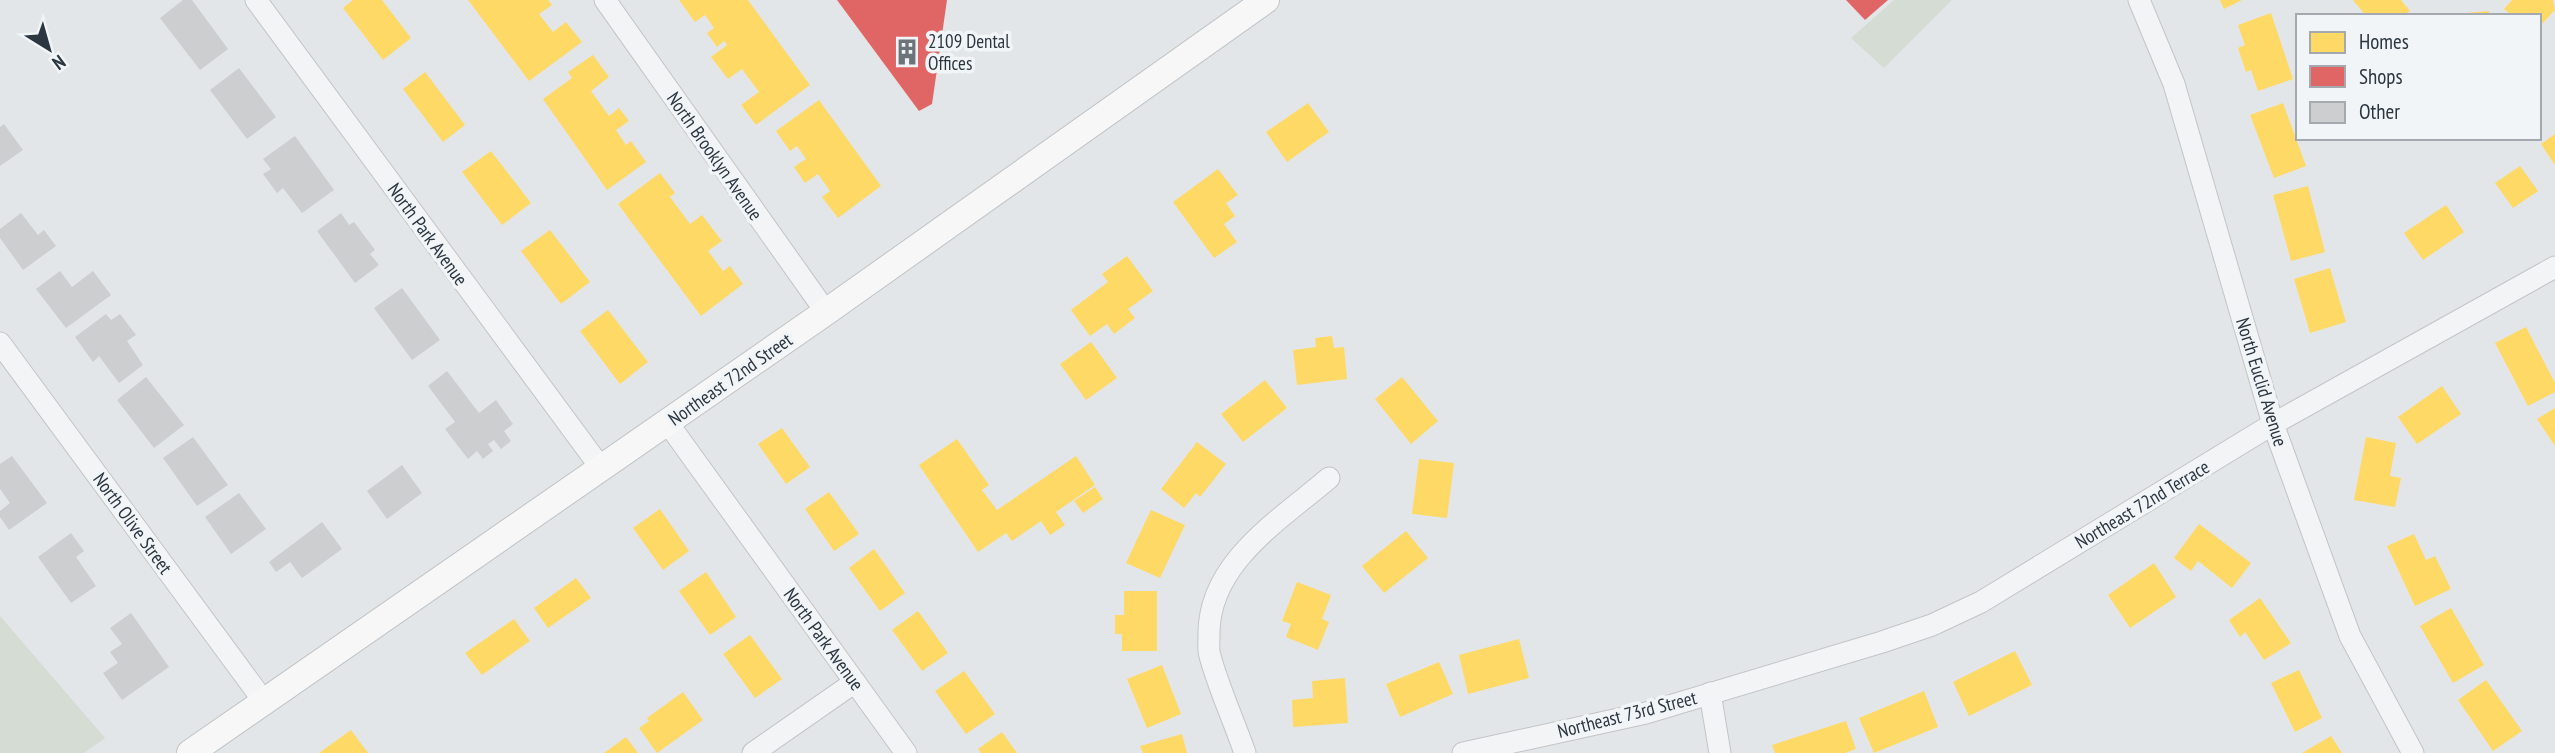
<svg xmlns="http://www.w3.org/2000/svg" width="2555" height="753" viewBox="0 0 2555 753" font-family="'PT Sans Narrow',sans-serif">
<rect width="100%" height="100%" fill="#e3e6e8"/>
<g fill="#d5dcd4">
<polygon points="1894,0 1952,0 1884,68 1851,38"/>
<polygon points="0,616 105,738 84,753 0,753"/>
</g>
<g fill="#ffd966">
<polygon points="353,0 382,0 411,38 383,60 343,8"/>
<polygon points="468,0 548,0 552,5 539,14 553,32 566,22 582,42 529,81"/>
<polygon points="679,0 748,0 810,85 756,125 741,105 759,92 742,69 728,79 711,57 727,45 724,41 717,47 707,33 714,28 705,15 695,22"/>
<polygon points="2220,0 2242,0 2224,9"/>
<polygon points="2353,0 2401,0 2410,11 2403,16 2366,16"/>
<polygon points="2512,0 2553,0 2555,10 2539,27 2539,16 2512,16 2504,9"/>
<polygon points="2489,11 2489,16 2455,16 2455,14"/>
<polygon points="2271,13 2293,79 2258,91 2251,70 2246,72 2238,48 2245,45 2238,25"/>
<polygon points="593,55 609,77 591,91 609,116 619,108 629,121 616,130 626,145 631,141 646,162 607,190 543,99 572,78 568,72"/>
<polygon points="425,72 465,125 443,142 403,89"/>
<polygon points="819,100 881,186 838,218 822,197 830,191 818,174 805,183 794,167 806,159 797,146 790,151 776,131"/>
<polygon points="1308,103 1329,132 1287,162 1266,132"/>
<polygon points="2283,103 2306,166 2274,178 2250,115"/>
<polygon points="2555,134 2555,165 2541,144"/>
<polygon points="491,151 531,203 502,225 462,172"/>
<polygon points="2520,166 2538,191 2513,208 2495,183"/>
<polygon points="1218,169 1238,195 1226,203 1235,216 1224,224 1237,242 1214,258 1173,202"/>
<polygon points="660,173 675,193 670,197 690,224 702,215 722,241 708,251 723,271 730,266 743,284 701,316 618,204"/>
<polygon points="2308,186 2325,252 2291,261 2273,195"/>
<polygon points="2446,205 2464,232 2423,260 2404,233"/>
<polygon points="550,230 590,282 561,304 521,251"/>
<polygon points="1127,256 1153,291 1128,309 1135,318 1114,334 1107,324 1090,336 1071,310 1108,282 1102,274"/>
<polygon points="2330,268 2346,322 2310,333 2294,279"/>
<polygon points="608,310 648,362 620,384 580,331"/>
<polygon points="2526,327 2555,383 2555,392 2528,406 2495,343"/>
<polygon points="1332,336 1334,348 1344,347 1347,379 1297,385 1293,350 1316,347 1315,338"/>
<polygon points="1091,342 1117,378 1086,400 1060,364"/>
<polygon points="1402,377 1438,421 1411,444 1375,399"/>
<polygon points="1265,380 1287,408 1243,442 1221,414"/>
<polygon points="2442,386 2461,414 2417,444 2398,417"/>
<polygon points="2555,408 2555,446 2537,419"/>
<polygon points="782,428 810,467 786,484 758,444"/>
<polygon points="2366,437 2396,443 2390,476 2401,478 2395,507 2354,500"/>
<polygon points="957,439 989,485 982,490 997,510 1076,456 1095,485 1056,512 1065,525 1050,535 1041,521 1012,541 1006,533 978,552 919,465"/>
<polygon points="1197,442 1226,464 1200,497 1196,493 1184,508 1161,489"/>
<polygon points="1419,459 1454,463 1447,518 1412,514"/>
<polygon points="1095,487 1103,499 1083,513 1074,501"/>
<polygon points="829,492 859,534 834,551 805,509"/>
<polygon points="660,509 689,551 663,570 633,528"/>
<polygon points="1151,510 1185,525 1160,578 1126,563"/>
<polygon points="2199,524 2251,563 2232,588 2198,561 2191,571 2174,558"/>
<polygon points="1406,531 1428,558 1384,593 1362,566"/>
<polygon points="2414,534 2426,560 2435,556 2451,589 2415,606 2387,546"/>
<polygon points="874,549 905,593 880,611 849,568"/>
<polygon points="2154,563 2176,597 2130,628 2108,595"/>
<polygon points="706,572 736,617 710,635 679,591"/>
<polygon points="576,578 591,598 548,628 534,608"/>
<polygon points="1297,582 1331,595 1322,619 1329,622 1318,650 1286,637 1291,624 1282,621"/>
<polygon points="1124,591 1157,591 1157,651 1122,651 1122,634 1115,634 1115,615 1124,615"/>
<polygon points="2260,598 2291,643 2264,660 2245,632 2240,637 2229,620"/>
<polygon points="2451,608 2484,665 2453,683 2420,626"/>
<polygon points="918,611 948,653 922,671 892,630"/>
<polygon points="514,619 530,641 482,675 465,653"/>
<polygon points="750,635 782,679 755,698 723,654"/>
<polygon points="1519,639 1529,678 1468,694 1459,655"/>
<polygon points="2015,651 2032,685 1969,716 1953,682"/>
<polygon points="1439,662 1453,694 1400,717 1386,684"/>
<polygon points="1162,665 1181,714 1147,728 1127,679"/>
<polygon points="2299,670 2322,718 2295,732 2271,683"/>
<polygon points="964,671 995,714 966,734 935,691"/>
<polygon points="1345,678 1348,723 1293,727 1292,700 1313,698 1312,681"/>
<polygon points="2486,680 2522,731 2493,751 2458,700"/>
<polygon points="1924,691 1938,727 1874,753 1859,718"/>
<polygon points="683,692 703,720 657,753 639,728 649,721 647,718"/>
<polygon points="1846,721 1856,749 1845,753 1775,753 1772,745"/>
<polygon points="351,730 368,753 319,753"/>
<polygon points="1002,732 1017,753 981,753 978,749"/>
<polygon points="1182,734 1187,753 1143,753 1140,746"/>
<polygon points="2331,736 2342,753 2302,753"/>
<polygon points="626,737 638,753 604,753"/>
</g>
<g fill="#e06666">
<polygon points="837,0 947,0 932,104 919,111"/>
<polygon points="1846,0 1888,0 1865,20"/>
</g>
<g fill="#ccced0">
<polygon points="183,0 192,0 228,49 200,70 160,18"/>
<polygon points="239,68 276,117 247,139 210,90"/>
<polygon points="4,124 23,150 0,166 0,127"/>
<polygon points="295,136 334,190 302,213 283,188 277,193 263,174 271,169 263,159"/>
<polygon points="21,213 38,235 44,230 56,246 23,270 0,238 0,229"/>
<polygon points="341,213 349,225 354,222 375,250 370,254 379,265 355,283 317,231"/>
<polygon points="60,271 72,287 93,271 111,295 66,328 36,289"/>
<polygon points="402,288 440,340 412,360 374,308"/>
<polygon points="106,314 111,320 120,314 136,335 127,341 143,365 119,383 99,356 93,362 75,337"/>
<polygon points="447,371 479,413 496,400 513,424 504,431 511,441 501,449 494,440 488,444 493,451 483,459 477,451 468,459 445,429 455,422 428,386"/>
<polygon points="146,377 184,425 154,448 117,400"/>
<polygon points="193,437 228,485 197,506 163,458"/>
<polygon points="12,456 47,503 9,530 0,517 0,511 10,503 0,489 0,464"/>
<polygon points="402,465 422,493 387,519 367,491"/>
<polygon points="239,493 266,529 231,554 205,517"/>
<polygon points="322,522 342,549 302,578 290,562 276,572 269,562"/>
<polygon points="71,533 84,551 76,557 96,586 71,603 38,557"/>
<polygon points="131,613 169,667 122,700 103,673 118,663 110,652 122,644 110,628"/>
</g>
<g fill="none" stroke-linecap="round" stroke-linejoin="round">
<g stroke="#c2c4c6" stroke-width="23">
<g id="minor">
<polyline points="256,0 601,468"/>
<polyline points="605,0 826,312"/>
<polyline points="2139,0 2174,84 2273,424 2350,636 2413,753"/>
<polyline points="0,343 265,703"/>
<polyline points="667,422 906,753"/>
<polyline points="1710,693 1720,753"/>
<polyline points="753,753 855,682"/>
<path d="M1245 753C1234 721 1219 689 1210 656 1208 650 1209 642 1209 635 1208 563 1280 520 1329 478"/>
<polyline points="1463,753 1646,713 1882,642 1932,625 1981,602 2273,424 2555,267"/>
</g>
</g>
<g stroke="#c0c3c5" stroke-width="28">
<polyline id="major" points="190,753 826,312 1266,0"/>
</g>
<use href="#minor" stroke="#f3f4f5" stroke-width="21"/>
<use href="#major" stroke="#f7f7f7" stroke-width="26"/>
</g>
<defs>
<g id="building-bare" transform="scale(2.1)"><path d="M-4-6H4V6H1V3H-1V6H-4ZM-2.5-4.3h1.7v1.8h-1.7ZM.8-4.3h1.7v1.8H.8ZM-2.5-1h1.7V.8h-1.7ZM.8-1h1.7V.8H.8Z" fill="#6c747b" stroke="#f2f5f7" stroke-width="2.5" paint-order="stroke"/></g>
</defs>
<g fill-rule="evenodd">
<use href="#building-bare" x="907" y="52"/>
</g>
<g text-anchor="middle" stroke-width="7" stroke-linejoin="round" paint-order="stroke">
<g font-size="19" fill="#2c3640" stroke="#f2f5f7" text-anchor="start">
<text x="928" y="48">2109 Dental<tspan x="928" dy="22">Offices</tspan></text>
</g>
<g font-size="19" fill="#2c3640" stroke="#f2f5f7">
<text transform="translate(715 156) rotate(55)" y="7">North Brooklyn Avenue</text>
<text transform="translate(428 234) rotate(54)" y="7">North Park Avenue</text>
<text transform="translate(730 379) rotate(-35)" y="7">Northeast 72nd Street</text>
<text transform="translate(2262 382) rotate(73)" y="7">North Euclid Avenue</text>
<text transform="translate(2142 504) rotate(-31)" y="7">Northeast 72nd Terrace</text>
<text transform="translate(133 523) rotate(54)" y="7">North Olive Street</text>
<text transform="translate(824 639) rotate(54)" y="7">North Park Avenue</text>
<text transform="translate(1627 714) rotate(-14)" y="7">Northeast 73rd Street</text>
</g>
</g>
<rect x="2296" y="14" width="245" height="126" fill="#f2f5f7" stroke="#a3a9ae" stroke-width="2"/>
<rect x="2310" y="32" width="35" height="21" fill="#ffd966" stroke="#a3a9ae" stroke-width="2"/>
<text x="2359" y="49" font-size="21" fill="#2c3640">Homes</text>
<rect x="2310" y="66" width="35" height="21" fill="#e06666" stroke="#a3a9ae" stroke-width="2"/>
<text x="2359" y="84" font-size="21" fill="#2c3640">Shops</text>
<rect x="2310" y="102" width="35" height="21" fill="#ccced0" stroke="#a3a9ae" stroke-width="2"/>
<text x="2359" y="119" font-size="21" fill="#2c3640">Other</text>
<g transform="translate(49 49) rotate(143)" stroke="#f2f5f7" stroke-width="5" paint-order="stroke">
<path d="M0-5L12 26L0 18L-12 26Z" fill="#2c3640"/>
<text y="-10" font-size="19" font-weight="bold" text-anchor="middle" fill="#2c3640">N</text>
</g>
</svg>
